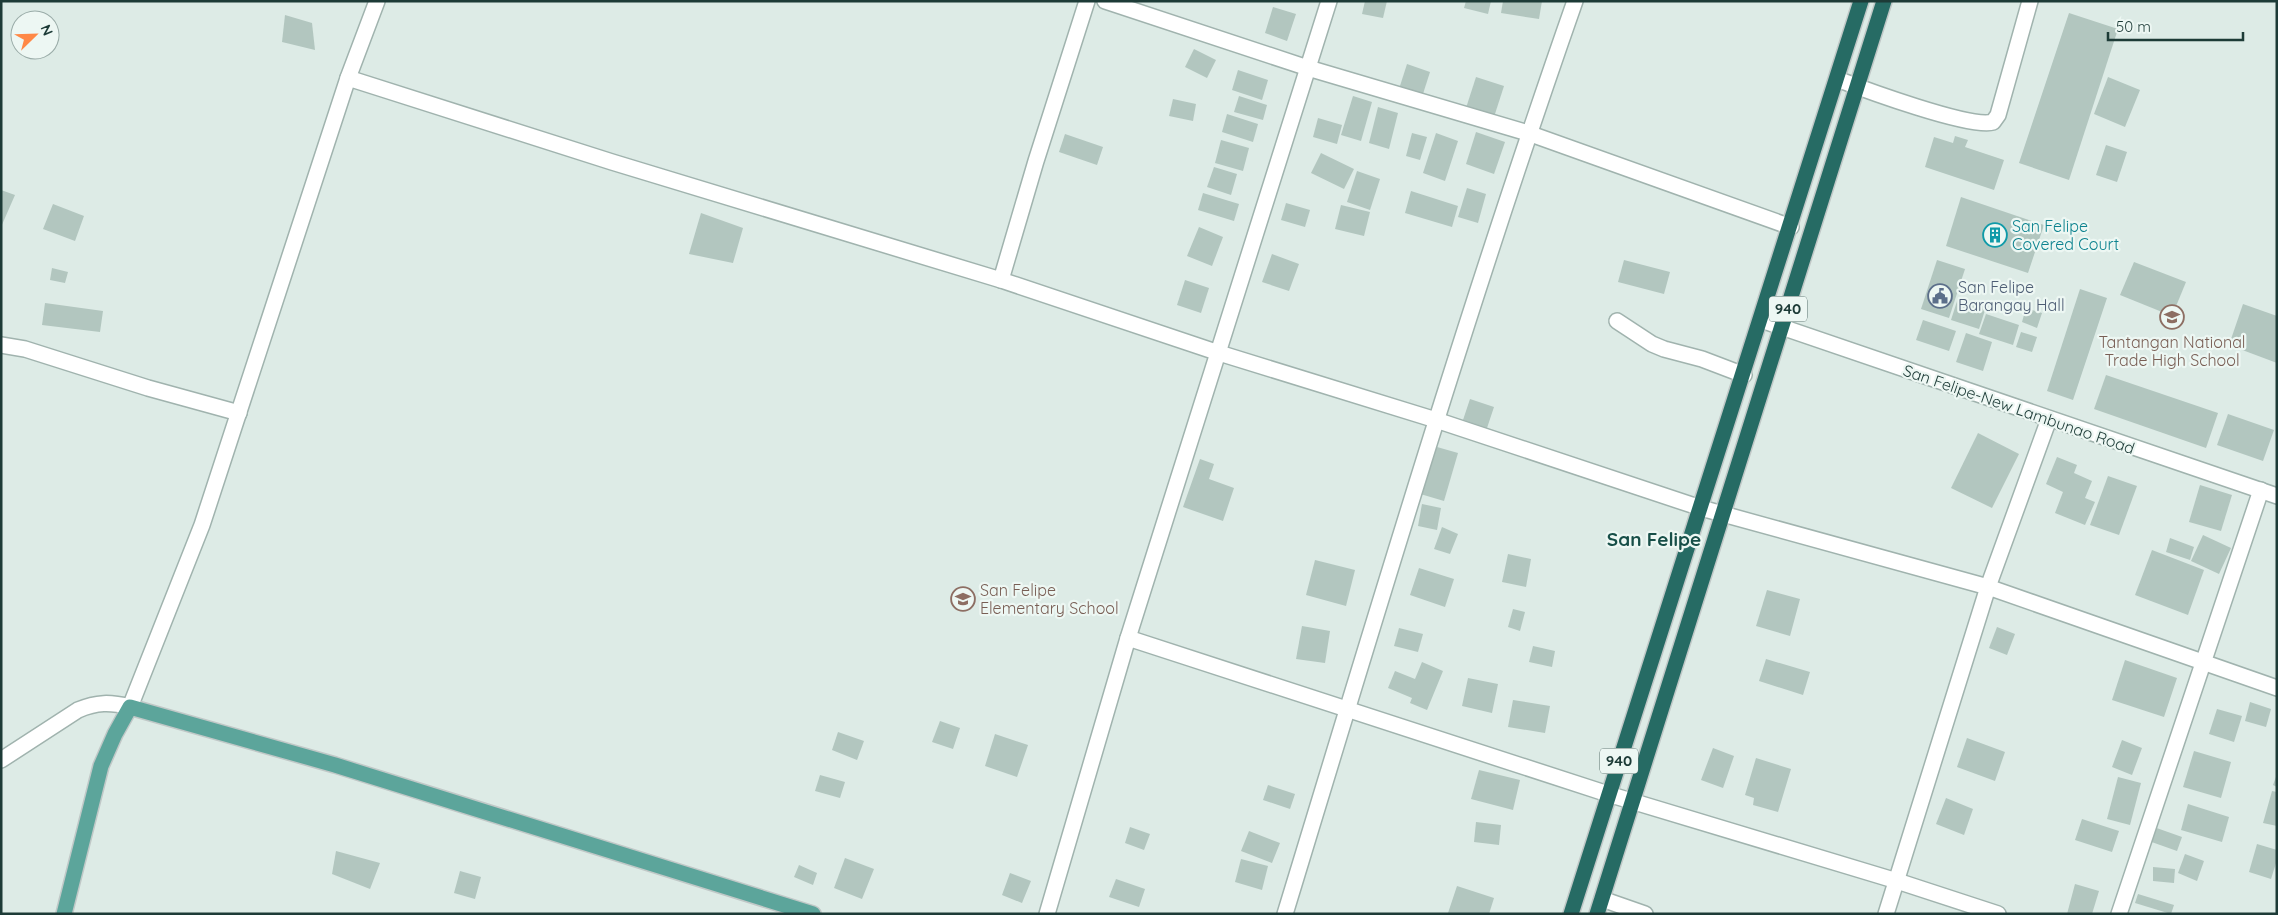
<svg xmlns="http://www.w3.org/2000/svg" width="2278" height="915" viewBox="0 0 2278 915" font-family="Quicksand,sans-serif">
<rect width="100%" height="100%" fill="#ddebe6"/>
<g fill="#b2c6bf">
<polygon points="1365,1 1387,1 1383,18 1362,14"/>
<polygon points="1466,1 1491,1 1488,14 1464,8"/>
<polygon points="1503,1 1542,1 1539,19 1501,13"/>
<polygon points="1273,7 1296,14 1287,41 1265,33"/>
<polygon points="2069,13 2118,29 2069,180 2019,163"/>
<polygon points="285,15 312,23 315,50 282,42"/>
<polygon points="1194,49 1216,60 1207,78 1185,67"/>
<polygon points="1407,64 1430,72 1422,97 1399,89"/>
<polygon points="1238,70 1268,80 1262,100 1232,90"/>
<polygon points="1476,77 1504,86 1494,117 1466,108"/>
<polygon points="2108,77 2140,90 2125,127 2094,114"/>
<polygon points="1239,96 1267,105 1263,120 1234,112"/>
<polygon points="1353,96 1372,102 1361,141 1341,135"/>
<polygon points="1173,99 1196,104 1193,121 1169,116"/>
<polygon points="1378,107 1398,113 1389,149 1369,143"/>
<polygon points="1227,114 1258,124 1253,142 1222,132"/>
<polygon points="1318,118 1342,125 1337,144 1313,137"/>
<polygon points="1476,132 1505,142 1494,174 1466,164"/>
<polygon points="1412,133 1427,137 1420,160 1406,156"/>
<polygon points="1436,133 1458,141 1445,181 1423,173"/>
<polygon points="1065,134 1103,147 1097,165 1059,152"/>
<polygon points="1955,136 1968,140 1965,147 2004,160 1994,190 1925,167 1934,137 1953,143"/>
<polygon points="1221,140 1249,148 1243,171 1215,163"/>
<polygon points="2106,145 2127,152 2117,182 2096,175"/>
<polygon points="1321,153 1354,169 1344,189 1311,173"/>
<polygon points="1214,167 1237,174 1231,195 1207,187"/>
<polygon points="1357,171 1380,179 1370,210 1347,202"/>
<polygon points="1467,188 1486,194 1478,223 1458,217"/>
<polygon points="1,190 15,195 1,227"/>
<polygon points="1411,191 1458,206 1452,227 1405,213"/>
<polygon points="1203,193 1239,204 1234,221 1198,210"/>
<polygon points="1961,197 2044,225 2028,273 1946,246"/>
<polygon points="1286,203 1310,210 1305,227 1281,220"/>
<polygon points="53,204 84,216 75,241 43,229"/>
<polygon points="1341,205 1370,212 1364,236 1335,229"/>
<polygon points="701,213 743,228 733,263 689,254"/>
<polygon points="1199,227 1223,237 1212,266 1187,256"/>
<polygon points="1272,254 1299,264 1289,291 1262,282"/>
<polygon points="1624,260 1670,272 1664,294 1618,282"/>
<polygon points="1937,260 1965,269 1949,318 1921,309"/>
<polygon points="2134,262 2186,282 2172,316 2120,295"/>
<polygon points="52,268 68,272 65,283 50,280"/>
<polygon points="1185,280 1209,288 1201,313 1177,305"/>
<polygon points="2080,289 2107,298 2073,400 2047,391"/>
<polygon points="1958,298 1986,307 1979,329 1951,320"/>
<polygon points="45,303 103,311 100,332 42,325"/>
<polygon points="2243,304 2277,316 2277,363 2229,345"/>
<polygon points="2026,308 2042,313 2037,328 2022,322"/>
<polygon points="1986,314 2019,325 2013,345 1979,334"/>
<polygon points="1923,320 1956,331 1949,351 1916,340"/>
<polygon points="2021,332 2037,337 2032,352 2016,347"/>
<polygon points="1966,333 1992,342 1983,371 1956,362"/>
<polygon points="2106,375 2218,413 2206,448 2094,409"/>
<polygon points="1470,399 1494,407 1487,428 1463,420"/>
<polygon points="2228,414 2274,430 2263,461 2217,445"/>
<polygon points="1978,433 2019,454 1992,508 1951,488"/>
<polygon points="1430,445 1458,453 1444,501 1417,493"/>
<polygon points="2057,457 2077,465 2074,473 2092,481 2085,498 2095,502 2085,525 2055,513 2063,492 2046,484"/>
<polygon points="1200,459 1214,464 1209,479 1234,488 1223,521 1183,507"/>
<polygon points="2108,476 2137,486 2119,535 2090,525"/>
<polygon points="2200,485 2232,495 2221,531 2189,522"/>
<polygon points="1422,504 1441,508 1437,530 1418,526"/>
<polygon points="1442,527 1458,534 1450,554 1434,549"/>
<polygon points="2203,535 2231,548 2219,574 2191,561"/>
<polygon points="2170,538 2194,547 2190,560 2166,552"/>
<polygon points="2152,550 2204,570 2188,615 2135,595"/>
<polygon points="1508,554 1531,559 1526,587 1502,582"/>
<polygon points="1315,560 1355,570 1346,606 1306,595"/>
<polygon points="1419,568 1454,579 1445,607 1410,595"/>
<polygon points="1767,590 1800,599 1790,636 1756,626"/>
<polygon points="1513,609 1525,612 1520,631 1508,627"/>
<polygon points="1302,626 1330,631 1325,663 1296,659"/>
<polygon points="1997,627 2015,634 2007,655 1989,648"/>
<polygon points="1399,628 1423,634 1418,652 1394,646"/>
<polygon points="1533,646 1555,651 1552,667 1529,662"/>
<polygon points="1766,659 1810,672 1803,695 1759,681"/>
<polygon points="2125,660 2177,678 2164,717 2112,700"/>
<polygon points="1422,662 1443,671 1427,710 1410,703 1412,698 1388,688 1395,671 1415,679"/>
<polygon points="1468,678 1498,684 1492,713 1462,706"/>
<polygon points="1513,700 1550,706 1545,733 1508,727"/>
<polygon points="2250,702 2271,709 2266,727 2245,721"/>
<polygon points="2217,709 2242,716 2234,742 2209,734"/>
<polygon points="940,721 960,728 953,749 932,742"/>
<polygon points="838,732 864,741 857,760 832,750"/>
<polygon points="995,734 1028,745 1017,777 985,766"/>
<polygon points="1967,738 2005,752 1995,781 1957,767"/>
<polygon points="2122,740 2142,748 2132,775 2112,767"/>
<polygon points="1713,748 1734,756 1723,788 1701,780"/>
<polygon points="2194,751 2231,762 2221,798 2183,787"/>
<polygon points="1756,758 1791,769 1778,812 1753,805 1754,798 1745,795"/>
<polygon points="1479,770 1520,780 1513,810 1471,799"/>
<polygon points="2277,774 2277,787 2273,785"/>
<polygon points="820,775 845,782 840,798 815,791"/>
<polygon points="2118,777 2141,783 2130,825 2107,819"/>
<polygon points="1268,785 1295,794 1290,809 1263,800"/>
<polygon points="2272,791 2277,792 2277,826 2263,823"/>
<polygon points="1946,798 1973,809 1964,835 1936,824"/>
<polygon points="2188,804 2229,817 2222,842 2181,830"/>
<polygon points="2082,819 2119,831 2112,852 2075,840"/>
<polygon points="1476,822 1501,825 1499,845 1474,842"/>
<polygon points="2151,826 2182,837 2177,851 2146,840"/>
<polygon points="1130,827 1150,834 1144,850 1125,843"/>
<polygon points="1249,831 1280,843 1272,863 1241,851"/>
<polygon points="2257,844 2277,850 2277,860 2271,879 2249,872"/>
<polygon points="336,851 380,863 370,889 332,874"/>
<polygon points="2185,854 2204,861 2197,881 2178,873"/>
<polygon points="845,858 874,869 862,899 834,888"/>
<polygon points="1241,859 1268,866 1262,890 1235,882"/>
<polygon points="799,865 817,873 813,885 794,877"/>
<polygon points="2153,867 2175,869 2174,883 2153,881"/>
<polygon points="460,871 481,877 475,899 454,893"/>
<polygon points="1010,873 1031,881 1022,903 1002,895"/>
<polygon points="1116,879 1145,889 1139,907 1109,897"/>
<polygon points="2075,884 2099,891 2092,914 2067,914"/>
<polygon points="1457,886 1494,898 1489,914 1448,913"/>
<polygon points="2138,894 2174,905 2171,914 2135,903"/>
</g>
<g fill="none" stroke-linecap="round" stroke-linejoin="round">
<g stroke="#a0b3ae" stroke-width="18">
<g id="minor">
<polyline points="1105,1 1308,68 1528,133 1791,227"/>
<polyline points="348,78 612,162 1001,280 1219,353 1436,420 1701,508 1988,587 2277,688"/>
<path d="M1837 79C1863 89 1971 129 1993 122L1998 115 2030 1"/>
<polyline points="1001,280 1036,161 1087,1"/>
<polyline points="1761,320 2277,496"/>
<polyline points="1617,321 1652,344 1664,349 1702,359 1744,375"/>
<polyline points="1,345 25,349 148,388 239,413"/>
<polyline points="1128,638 1608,794 1897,881 1998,914"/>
<path d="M1 760 78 710C97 702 110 702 130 707L202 525 348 78 377 1"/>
<polyline points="1602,899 1645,914"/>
<polyline points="1047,914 1128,638 1329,1"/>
<path d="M1285 914C1378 609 1469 303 1575 1"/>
<polyline points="1886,914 1988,587 2049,419"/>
<polyline points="2119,914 2261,490"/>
</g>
</g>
<g stroke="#c0c8c7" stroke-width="18">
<polyline id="major" points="64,914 101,766 115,734 130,707 335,765 813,914"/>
</g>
<g stroke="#c0c8c7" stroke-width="18">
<g id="highway">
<polyline points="1571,914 1861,1"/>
<polyline points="1597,914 1884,1"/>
</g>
</g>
<use href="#minor" stroke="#fff" stroke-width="15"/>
<use href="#major" stroke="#5ca59b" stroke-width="15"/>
<use href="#highway" stroke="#266b64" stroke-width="15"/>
</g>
<defs>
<g id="building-ring" transform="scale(1.25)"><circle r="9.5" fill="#edf7f3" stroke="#0f9aa8" stroke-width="1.5"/><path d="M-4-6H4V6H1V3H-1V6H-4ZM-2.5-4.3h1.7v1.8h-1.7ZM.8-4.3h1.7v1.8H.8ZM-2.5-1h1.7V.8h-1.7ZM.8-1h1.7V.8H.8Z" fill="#0f9aa8"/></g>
<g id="civic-ring" transform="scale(1.25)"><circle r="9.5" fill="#edf7f3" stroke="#5c6f8a" stroke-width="1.5"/><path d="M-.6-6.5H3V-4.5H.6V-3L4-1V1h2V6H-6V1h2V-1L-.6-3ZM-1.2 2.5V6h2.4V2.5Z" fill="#5c6f8a"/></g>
<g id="school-ring" transform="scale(1.25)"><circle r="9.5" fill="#edf7f3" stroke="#8d6e63" stroke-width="1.5"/><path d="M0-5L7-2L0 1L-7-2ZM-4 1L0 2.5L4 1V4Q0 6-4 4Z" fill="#8d6e63"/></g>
</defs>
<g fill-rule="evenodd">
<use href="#building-ring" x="1995" y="235"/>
<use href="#civic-ring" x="1940" y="296"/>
<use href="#school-ring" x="2172" y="317"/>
<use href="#school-ring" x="963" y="599"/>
</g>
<g text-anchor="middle" stroke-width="4.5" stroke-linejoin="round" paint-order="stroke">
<g fill="#edf7f3" stroke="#5b736f" stroke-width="1">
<rect x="1769" y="296.5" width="38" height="25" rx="4"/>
<rect x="1600" y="748.5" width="38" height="25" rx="4"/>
</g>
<g font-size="15" font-weight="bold" fill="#1d3b37">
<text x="1788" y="314">940</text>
<text x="1619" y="766">940</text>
</g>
<g font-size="16" fill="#0d838f" stroke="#edf7f3" text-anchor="start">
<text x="2012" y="232">San Felipe<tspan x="2012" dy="18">Covered Court</tspan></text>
</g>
<g font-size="16" fill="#4e5e75" stroke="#edf7f3" text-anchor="start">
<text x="1958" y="293">San Felipe<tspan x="1958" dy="18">Barangay Hall</tspan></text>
</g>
<g font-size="16" fill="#785e54" stroke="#edf7f3">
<text x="2172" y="348">Tantangan National<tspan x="2172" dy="18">Trade High School</tspan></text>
<text x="980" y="596" text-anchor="start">San Felipe<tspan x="980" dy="18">Elementary School</tspan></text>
</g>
<g font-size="16" fill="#1d3b37" stroke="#edf7f3">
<text transform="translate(2019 409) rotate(19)" y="6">San Felipe-New Lambunao Road</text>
</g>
<g font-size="19" font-weight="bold" fill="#174f48" stroke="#edf7f3">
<text x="1654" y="546">San Felipe</text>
</g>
</g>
<rect width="2278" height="915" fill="none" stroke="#1d3b37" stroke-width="5"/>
<g transform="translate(35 35) rotate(67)"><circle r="24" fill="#edf7f3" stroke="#9aaca8"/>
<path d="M0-4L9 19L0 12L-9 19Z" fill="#ff8846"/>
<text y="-8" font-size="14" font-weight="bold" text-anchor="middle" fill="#1d3b37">N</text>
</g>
<path d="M2108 32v8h135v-8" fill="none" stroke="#1d3b37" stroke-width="2.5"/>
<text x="2116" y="32" font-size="15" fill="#1d3b37" stroke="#edf7f3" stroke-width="4" paint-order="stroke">50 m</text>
</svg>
